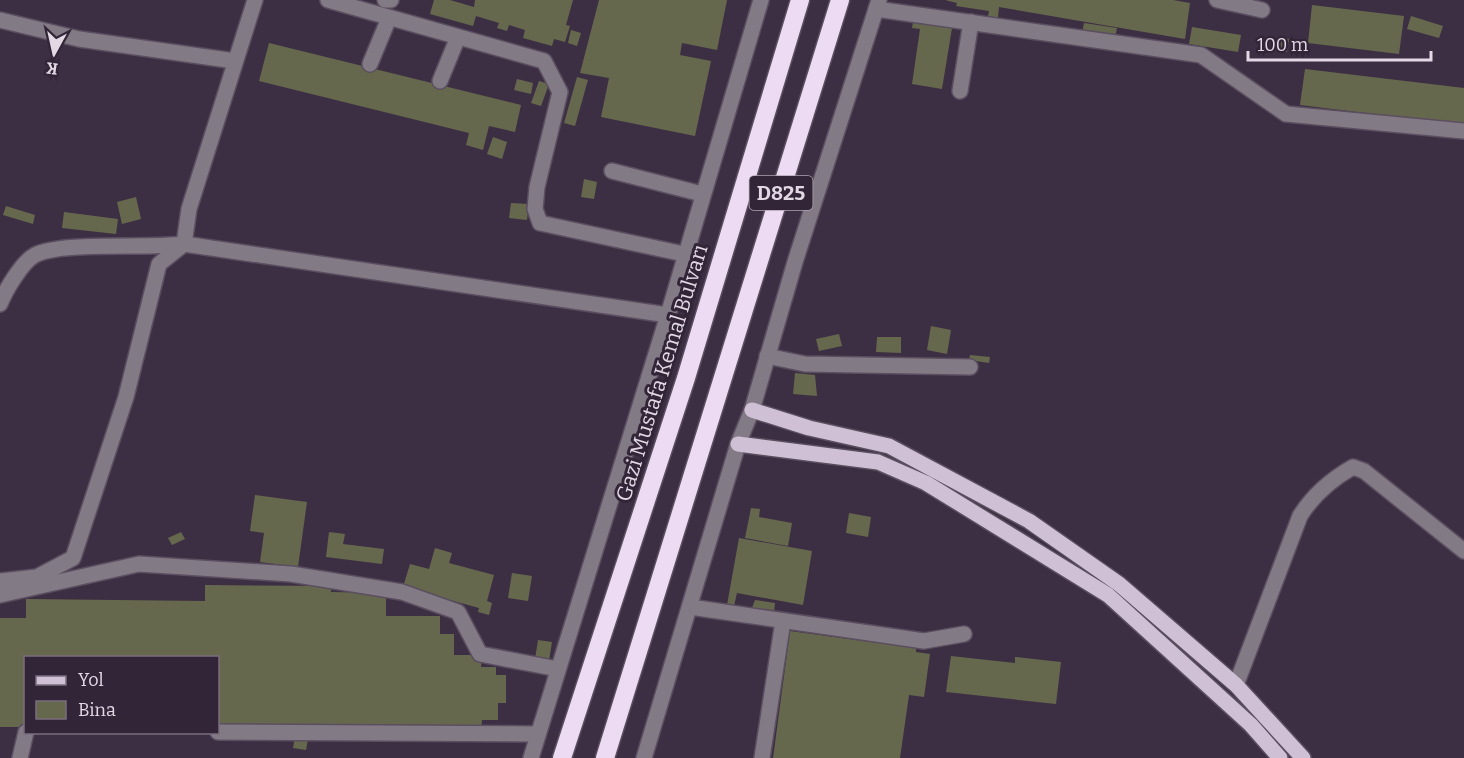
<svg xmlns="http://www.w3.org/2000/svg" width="1464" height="758" viewBox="0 0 1464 758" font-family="Bitter,serif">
<rect width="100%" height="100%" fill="#3d2f43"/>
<g fill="#66684e">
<polygon points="434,0 450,0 474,7 475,0 573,0 566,25 570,26 565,42 554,39 552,46 523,38 525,30 509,25 507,31 497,28 499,23 476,16 473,26 430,14"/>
<polygon points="599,0 727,0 717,50 682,43 680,55 711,61 695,136 601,117 609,78 580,73"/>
<polygon points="945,0 1173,0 1190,3 1185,39 999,7 998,18 988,16 989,11 956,6 957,3"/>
<polygon points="1312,5 1404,16 1399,54 1308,43"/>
<polygon points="914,16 953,22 942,89 912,84 920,29 912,28"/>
<polygon points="1411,16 1443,26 1439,38 1407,29"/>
<polygon points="1084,23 1117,28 1115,38 1082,33"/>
<polygon points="1192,27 1241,35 1238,52 1189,44"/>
<polygon points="571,30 581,33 577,46 568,43"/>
<polygon points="1278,37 1289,39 1287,52 1275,50"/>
<polygon points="269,43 521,105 515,132 489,126 483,150 466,145 469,133 259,81"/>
<polygon points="1305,69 1464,88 1464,125 1300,105"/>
<polygon points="577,77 588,80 575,126 564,123"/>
<polygon points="517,79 533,83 531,94 514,90"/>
<polygon points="539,81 549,84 541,106 531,103"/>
<polygon points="493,137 507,142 502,159 487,154"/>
<polygon points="584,179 597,182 594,199 581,197"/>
<polygon points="136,197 141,219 122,224 117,202"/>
<polygon points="511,203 529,204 527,220 509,218"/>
<polygon points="6,206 35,215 33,224 3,215"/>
<polygon points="64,212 118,219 116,234 62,228"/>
<polygon points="931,326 951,330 947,354 927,350"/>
<polygon points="839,334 842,346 819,351 816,339"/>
<polygon points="877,337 901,337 901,353 876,352"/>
<polygon points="970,355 990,357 989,363 969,360"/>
<polygon points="795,373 815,375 817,396 793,394"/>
<polygon points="255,495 307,502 298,567 260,562 264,533 250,531"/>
<polygon points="751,508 760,509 759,517 792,523 788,546 745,538"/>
<polygon points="849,513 871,517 868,537 846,533"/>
<polygon points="181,532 185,539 172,545 168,538"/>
<polygon points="329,532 345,534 343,544 384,549 382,564 326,557"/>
<polygon points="739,538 812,551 803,605 737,593 734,606 727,605"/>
<polygon points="435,548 452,553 449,563 494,575 487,601 492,603 489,615 478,612 479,608 403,587 410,564 429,569"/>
<polygon points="512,573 532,576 528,601 508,598"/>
<polygon points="205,585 331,586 331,592 386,593 386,616 440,616 440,634 454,634 454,655 482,655 481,667 496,667 496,675 506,675 506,703 498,703 498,720 482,720 481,732 218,729 218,658 26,658 26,727 0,727 0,618 26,618 26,599 205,601"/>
<polygon points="755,600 775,603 774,612 750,613"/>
<polygon points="790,631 916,648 916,652 930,654 924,697 909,695 900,758 773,758"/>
<polygon points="538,640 552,642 549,661 535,659"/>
<polygon points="951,656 1015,663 1015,657 1061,662 1056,704 946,692"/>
<polygon points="295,737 308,739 306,750 293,748"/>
</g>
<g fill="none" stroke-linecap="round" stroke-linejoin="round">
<g stroke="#5b4e60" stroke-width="18">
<g id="minor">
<polyline points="328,0 544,61 560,92 537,187 535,209 540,223 684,254"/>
<polyline points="385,0 391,0"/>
<polyline points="1217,0 1262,10"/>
<polyline points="876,9 1201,55 1286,114 1464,131"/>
<polyline points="0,20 79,39 235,61"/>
<polyline points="370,64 389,18"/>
<polyline points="440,81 458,37"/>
<polyline points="960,91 971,22"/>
<polyline points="612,171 702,194"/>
<path d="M0 304C5 291 22 262 35 255 63 241 147 249 184 244L668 315"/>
<polyline points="767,356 805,364 970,367"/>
<polyline points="0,581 37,577 73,558 126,397 159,264 184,244 189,209 255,0"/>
<polyline points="0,595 139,564 291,574 402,592 458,612 480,654 558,669"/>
<polyline points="690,607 924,641 964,634"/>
<path d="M1236 685 1300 516C1313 495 1332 479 1353 467L1364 471 1464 551"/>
<polyline points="218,732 538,734"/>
<polyline points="20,758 26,732"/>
<polyline points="531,758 668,315 761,0"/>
<polyline points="644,758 738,444 752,410 795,262 879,0"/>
<polyline points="762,758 783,621"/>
</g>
</g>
<g stroke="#5b4e60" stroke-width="18">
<g id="major">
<polyline points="752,410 809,428 889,446 1029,521 1119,584 1236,685 1303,758"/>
<polyline points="738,444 878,462 926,483 1108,595 1251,725 1280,758"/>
</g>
</g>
<g stroke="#5b4e60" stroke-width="21">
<g id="highway">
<polyline points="562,758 686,378 800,0"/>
<polyline points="605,758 840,0"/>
</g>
</g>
<use href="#minor" stroke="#827b85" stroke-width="15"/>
<use href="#major" stroke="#cfc0d5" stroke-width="15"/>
<use href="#highway" stroke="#eddbf4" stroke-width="18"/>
</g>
<g text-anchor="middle" stroke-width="6" stroke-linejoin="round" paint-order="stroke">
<rect fill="#332538" stroke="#aea3b1" stroke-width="1.5" x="749.5" y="176" width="63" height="34" rx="4.5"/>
<g font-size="20" font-weight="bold" fill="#e2d9e5">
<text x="781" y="200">D825</text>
</g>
<g font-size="21" fill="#e2d9e5" stroke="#332538">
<text transform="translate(662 373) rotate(-73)" y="7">Gazi Mustafa Kemal Bulvarı</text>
</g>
</g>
<rect x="24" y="656" width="195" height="78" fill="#332538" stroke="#796d7d" stroke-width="1.5"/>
<rect x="36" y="676" width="30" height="9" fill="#cfc0d5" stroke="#796d7d" stroke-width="1.5"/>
<text x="78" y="686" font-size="18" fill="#e2d9e5">Yol</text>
<rect x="36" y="701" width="30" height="18" fill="#66684e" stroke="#796d7d" stroke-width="1.5"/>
<text x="78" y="716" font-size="18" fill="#e2d9e5">Bina</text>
<g transform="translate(54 54) rotate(188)" stroke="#332538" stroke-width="4.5" paint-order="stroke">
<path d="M0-4.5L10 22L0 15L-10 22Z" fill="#e2d9e5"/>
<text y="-9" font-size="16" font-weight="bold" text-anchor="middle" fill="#e2d9e5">K</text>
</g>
<path d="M1248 51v9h183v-9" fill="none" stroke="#e2d9e5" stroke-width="3"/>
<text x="1257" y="51" font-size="18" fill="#e2d9e5" stroke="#332538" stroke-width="4.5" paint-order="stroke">100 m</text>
</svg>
